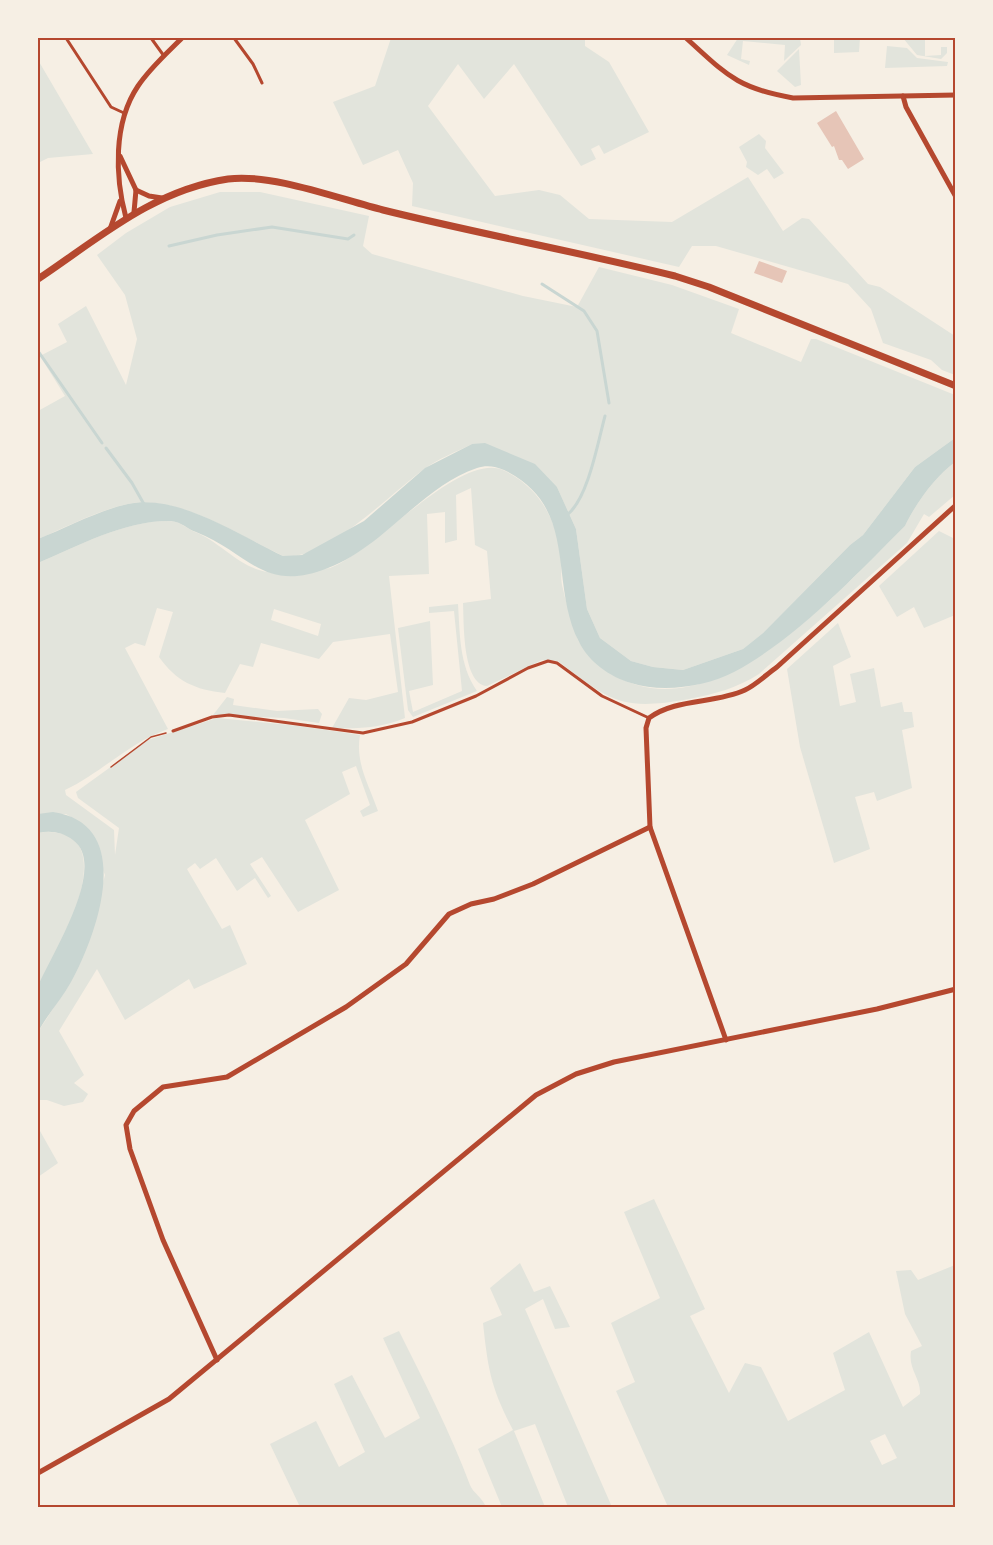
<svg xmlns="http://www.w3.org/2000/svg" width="993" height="1545" viewBox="0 0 993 1545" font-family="Rubik,sans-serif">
<rect width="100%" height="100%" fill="#f6efe4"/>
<g fill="#e2e4dc" fill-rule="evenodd">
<polygon points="391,38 585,38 585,46 609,62 649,132 604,154 599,145 591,149 596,159 581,166 514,64 484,99 458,64 428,106 495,196 539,190 560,195 589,219 672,222 748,177 783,231 802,218 809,219 868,284 880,287 955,336 955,375 942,370 931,360 883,343 871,309 848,284 716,246 692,246 679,267 412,206 413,183 398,150 363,165 333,102 375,86"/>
<polygon points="738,38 800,38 801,45 784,61 785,45 743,41 741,59 750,61 749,65 727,55"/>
<polygon points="834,38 860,38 859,52 834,53"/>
<polygon points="903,38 925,38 925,56 941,55 941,47 947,47 947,53 941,59 917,55"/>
<polygon points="887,46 907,48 917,58 948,62 947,66 885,68"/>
<polygon points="799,49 801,85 795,87 777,71"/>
<polygon points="38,60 93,154 48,158 38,163"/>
<polygon points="759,134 766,141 765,148 784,173 774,179 767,169 758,175 746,167 747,162 739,147"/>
<path d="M220 192H260L369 216 363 246 372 254 523 296 577 307 599 267 672 285 739 309 731 333 801 362 811 339H816L955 395V438L915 467 863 535 850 545 763 633 743 649 683 670 653 667 631 661 600 638 587 609 576 529 557 487 472 444C456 452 437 459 423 470 391 493 325 562 283 556 240 536 178 494 128 504 98 510 67 527 38 539V411L65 396 40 356 67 342 58 324 86 306 126 385 137 339 125 295 97 255 126 233 170 207Z"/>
<path d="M955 462V495L929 517 924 514 907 543 759 674C737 688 715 694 689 699 622 711 611 702 558 661L542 660 487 686C462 684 464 622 463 603L491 599 487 551 475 545 471 488 456 495 457 540 445 543V512L427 514 429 574 389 576 405 718C382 728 357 729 332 728L349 698 366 700 398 692 390 634 333 642 319 659 261 643 253 667 240 664 225 693C195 690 176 681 159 657L173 612 157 608 145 646 135 643 125 648 168 729C130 742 101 773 65 790L66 795 114 830 115 855 119 828 78 798 76 792 148 740 217 718 299 726 360 735C355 763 369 785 378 811L363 817 360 811 370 805 356 766 342 772 350 794 305 820 339 890 298 912 262 857 250 864 271 896 268 898 255 878 237 891 216 858 200 869 195 863 187 869 222 929 230 925 247 964 194 989 189 979 125 1020 97 969 59 1031 84 1075 74 1083 88 1094 83 1102 64 1106 47 1100H38V1032L71 981 88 942 105 875 84 825 66 814H38V563C78 546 125 520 170 521 181 522 186 528 195 532 219 541 241 569 268 572 279 573 291 571 302 570 310 569 322 570 330 568 374 552 463 448 505 471 541 489 558 522 561 561 562 570 560 580 563 589 565 600 569 610 573 621 575 628 576 637 579 642 592 663 614 678 637 685 731 713 845 586 905 526 916 503 935 477 955 462ZM274 609 321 624 318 636 271 620Z"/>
<polygon points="939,531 955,539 955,615 924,628 914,607 897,617 879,586"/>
<path d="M458 604C460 634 459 665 477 691L413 717 408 710 398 628 430 621 433 685 409 691 413 712 462 691 454 611 429 613V607Z"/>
<polygon points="838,623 851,657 833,666 840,706 856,702 850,674 874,668 881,707 902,702 904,712 912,712 914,727 902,730 912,788 877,801 874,792 855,797 870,849 834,863 800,747 787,669"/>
<polygon points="227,697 234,699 233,705 277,711 318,709 322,714 319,723 284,718 213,715"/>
<path d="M44 832C56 832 70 833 78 844 100 877 55 958 38 987V833Z"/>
<polygon points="38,1117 40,1131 58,1163 38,1177"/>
<path d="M654 1199 705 1309 690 1316 729 1393 745 1363 761 1367 788 1421 845 1390 833 1353 869 1332 903 1407 920 1394C921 1378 908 1370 911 1351L922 1346 905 1314 896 1271 911 1270 918 1280 955 1265V1507H668L616 1391 635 1382 611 1323 660 1298 624 1212ZM885 1434 897 1458 882 1465 870 1441Z"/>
<path d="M520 1263 534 1292 550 1286 570 1327 555 1329 543 1299 525 1309 612 1507H568L535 1424 514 1431 545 1507H502L478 1449 513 1430C491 1388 488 1370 483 1323L502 1315 490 1288Z"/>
<path d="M399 1331C424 1381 451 1434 470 1485 473 1493 482 1497 486 1507H300L270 1444 316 1421 339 1467 365 1452 334 1384 352 1375 385 1438 420 1418 383 1338Z"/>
</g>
<g fill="#c9d6d2">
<path d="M955 438V462C935 477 916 503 905 526 857 574 795 640 734 672 705 687 662 693 631 683 610 677 589 662 579 642 548 581 580 507 504 470 495 466 486 465 477 468 420 488 385 546 328 568 263 594 248 552 196 532 187 529 182 522 171 521 125 520 78 546 38 563V539C66 528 99 510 128 504 178 493 240 536 283 556L302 555 364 521 425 468 472 444 485 443 535 464 557 487 576 529 587 609 600 638 631 661 653 667 683 670 743 649 763 633 850 545 863 535 915 467Z"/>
<path d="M53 812C137 824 97 935 71 982 61 1000 47 1015 38 1032 37 1019 34 998 38 986 50 957 109 866 73 840 63 832 50 830 38 833V814Z"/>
</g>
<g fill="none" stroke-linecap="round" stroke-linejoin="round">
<g stroke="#c9d6d2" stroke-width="3">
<polyline points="169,246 217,235 272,227 348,239 354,235"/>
<polyline points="542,284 584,311 597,331 609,403"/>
<polyline points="38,351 102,443"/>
<polyline points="106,448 132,483 145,506"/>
<path d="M568 514C588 498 598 442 605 416"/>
</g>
</g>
<g fill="#e6c5b7">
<polygon points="836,111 864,159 848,169 842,160 839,160 834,146 832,147 817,123"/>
<polygon points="759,261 787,271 782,283 754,273"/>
</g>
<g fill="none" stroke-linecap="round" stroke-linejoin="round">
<polyline stroke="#b5482f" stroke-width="1.5" points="111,767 151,737 166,733"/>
<g stroke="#b5482f" stroke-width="3">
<polyline points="66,38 111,107 124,113"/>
<polyline points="151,38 164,56"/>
<polyline points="234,38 253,64 262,83"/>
<polyline points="173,731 212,717 229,715 363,733 412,722 476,696 528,668 548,661 557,663 602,696 649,718"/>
</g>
<g stroke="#b5482f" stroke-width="5">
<path d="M686 38C726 74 736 88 793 98L956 95"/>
<polyline points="903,96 906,107 956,197"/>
<polyline points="120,156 136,190 134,212"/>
<polyline points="136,190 149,196 162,198"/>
<path d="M126 218C115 177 113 123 138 86 150 68 167 53 182 38"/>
<polyline points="110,229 120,201"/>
<path d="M726 1040 650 827 646 728 649 718C676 698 715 704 745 690 756 685 767 674 777 667L956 505"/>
<polyline points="217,1360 163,1240 130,1149 126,1125 134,1111 163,1087 227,1077 346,1007 406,964 449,914 471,904 494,899 533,884 650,827"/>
<polyline points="38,1473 169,1399 536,1095 576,1074 614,1062 877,1009 956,989"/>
</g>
<path stroke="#b5482f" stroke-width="7" d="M38 279C98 239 153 190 228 179 271 173 339 199 383 210 480 234 578 252 675 276L709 287 956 386"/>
</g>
<rect width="993" height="1545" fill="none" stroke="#f6efe4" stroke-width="78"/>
<rect x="39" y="39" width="915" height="1467" fill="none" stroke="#b5482f" stroke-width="2"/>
</svg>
